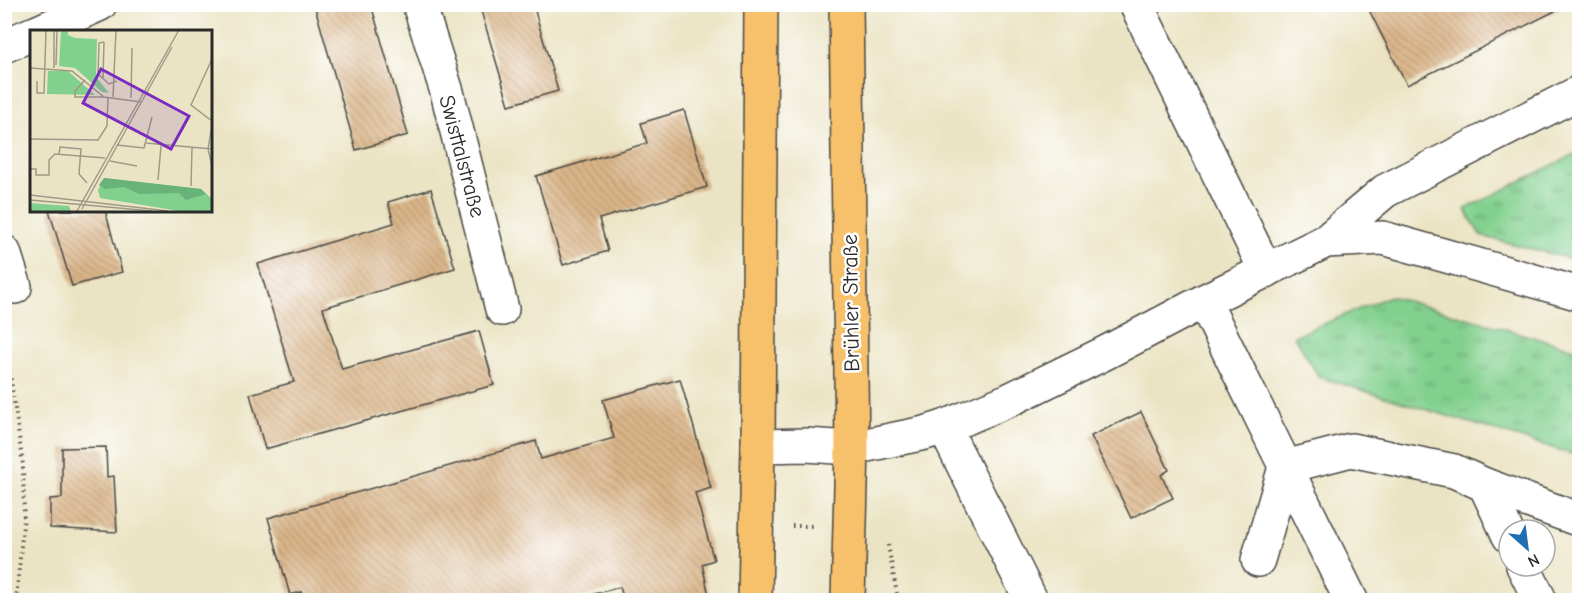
<svg xmlns="http://www.w3.org/2000/svg" width="1584" height="605" viewBox="0 0 1584 605" font-family="'Comic Neue',sans-serif">
<defs>
<pattern id="grass-tufts" width="24" height="20" patternUnits="userSpaceOnUse" patternTransform="scale(1.5)"><rect width="24" height="20" fill="#82d08e"/><path d="M3 7l-1-3M5 7V3M7 7l1-3M15 17l-1-3M17 17v-4M19 17l1-3" fill="none" stroke="#6ba974"/></pattern>
<pattern id="building-back-hatch" width="6" height="6" patternUnits="userSpaceOnUse" patternTransform="scale(1.5)"><rect width="6" height="6" fill="#dbb689"/><path d="M-1 5l2 2M0 0l6 6M5-1l2 2" fill="none" stroke="#b29470"/></pattern>
</defs>
<rect width="100%" height="100%" fill="#fff"/>
<filter id="ink" filterUnits="userSpaceOnUse"><feTurbulence type="fractalNoise" baseFrequency=".0167" numOctaves="2"/><feDisplacementMap in="SourceGraphic" scale="12" xChannelSelector="R" yChannelSelector="G"/><feConvolveMatrix kernelMatrix="1 2 1 2 8 2 1 2 1" color-interpolation-filters="sRGB"/></filter>
<filter id="wash" filterUnits="userSpaceOnUse"><feTurbulence type="fractalNoise" baseFrequency=".008" numOctaves="4" result="noise"/><feDisplacementMap in="SourceGraphic" scale="24" xChannelSelector="R" yChannelSelector="G"/><feGaussianBlur stdDeviation="1.35" result="paint"/><feColorMatrix in="noise" values="0 0 0 0 0 0 0 0 0 0 0 0 0 0 0 0 0 1.4 0 .05"/><feComposite in="paint" operator="in"/></filter>
<g filter="url(#wash)">
<rect width="100%" height="100%" fill="#ebe4c4"/>
<g fill="url(#grass-tufts)" stroke="#567e5c" stroke-width="1.5">
<polygon points="1579,152 1579,261 1481,236 1465,209"/>
<polygon points="1390,296 1579,350 1579,456 1319,377 1294,336"/>
</g>
<g id="blocks">
<g fill="url(#building-back-hatch)">
<polygon points="314,4 371,4 408,135 356,150"/>
<polygon points="479,4 533,4 558,91 509,105"/>
<polygon points="1366,4 1569,4 1407,85"/>
<polygon points="684,110 707,187 599,219 608,251 563,265 536,176 647,143 641,123"/>
<polygon points="431,189 455,268 323,308 342,369 479,331 494,385 265,449 250,394 294,382 258,264 394,223 388,202"/>
<polygon points="49,210 105,210 122,272 72,286"/>
<polygon points="680,379 711,488 695,493 714,560 702,564 710,600 624,600 620,587 572,600 303,600 301,592 290,595 268,518 536,441 541,459 614,438 603,400"/>
<polygon points="1141,412 1169,470 1161,475 1173,498 1131,518 1091,436"/>
<polygon points="106,447 107,477 114,476 117,532 50,528 50,499 62,498 62,448"/>
</g>
</g>
</g>
<g filter="url(#ink)">
<use href="#blocks" fill-opacity="0" stroke="#484742" stroke-width="1.5"/>
<g fill="none" stroke-linecap="round" stroke-linejoin="round">
<g stroke="#484742" stroke-width="36">
<g id="minor">
<polyline points="419,4 447,92 502,309"/>
<polyline points="1136,4 1266,271"/>
<polyline points="38,32 100,4"/>
<polyline points="4,46 32,34"/>
<polyline points="1326,241 1385,191 1580,92"/>
<polyline points="4,252 15,287"/>
<polyline points="1204,301 1351,600"/>
<polyline points="944,427 1031,600"/>
<polyline points="758,446 806,445 852,448 925,433 944,427 1009,400 1105,353 1204,301 1326,241 1383,238 1580,294"/>
<polyline points="1485,485 1509,536"/>
<polyline points="1258,560 1285,467 1351,450 1454,471 1485,485 1580,520"/>
<polyline points="1523,566 1540,600"/>
</g>
</g>
<g stroke="#484742" stroke-width="36">
<g id="major">
<polyline points="846,4 852,448 848,600"/>
<polyline points="755,600 758,446 761,4"/>
</g>
</g>
<g stroke="#484742" stroke-width="4" stroke-dasharray="1.5 4.5" stroke-linecap="butt">
<polyline points="4,331 23,465 24,515 16,600"/>
<polyline points="792,526 815,526"/>
<polyline points="888,545 898,600"/>
</g>
<use href="#minor" stroke="#fff" stroke-width="33"/>
<use href="#major" stroke="#f7c06b" stroke-width="33"/>
</g>
</g>
<g text-anchor="middle" stroke-width="5" stroke-linejoin="round" paint-order="stroke">
<g font-size="22" fill="#2b2b2b" stroke="#fff">
<text transform="translate(463 156) rotate(75)" y="8">Swisttalstraße</text>
<text transform="translate(850 303) rotate(-91)" y="8">Brühler Straße</text>
</g>
</g>
<g transform="translate(30 30)">
<rect width="182" height="182" fill="#ebe4c4"/>
<path d="M31 0H38V5L45 8 67 9 66 47 79 63 72 62 45 38 29 36ZM18 41H38L65 65 17 64ZM74 148 171 159 181 168V181H149L70 168 68 160ZM0 173 39 176 41 181H0Z" fill="#82d08e"/>
<path d="M74 148 171 159 176 164 156 170 149 163 109 164 94 157 75 159 69 155Z" fill="#69b279"/>
<path fill="none" stroke="#9e9a87" stroke-width="1.5" d="M24 0V38M74 12 69 13 68 44 79 54 87 51M182 29 161 75 182 91M26 35 27 0M0 38 42 41 74 67 111 72M73 48 74 12M55 50 45 61V67H74M7 51V63H14L16 0M83 67 86 0M101 68 102 18M182 95 178 119 182 136M0 109 68 110 77 96 78 67M116 113 182 119M87 115 114 118 122 87M29 125 30 117 51 119 49 144 57 153M80 131 107 136M0 139H6V145H19V130L25 124 75 128M128 150 131 116M161 156 162 118M0 165 138 181M0 170 122 181M52 179 142 17M47 181 149 0"/>
<path fill="#7b2cbf" fill-opacity="0.15" stroke="#7b2cbf" stroke-width="3" d="M71 39 159 86 141 119 53 73Z"/>
<rect width="182" height="182" fill="none" stroke="#2b2b2b" stroke-width="3"/>
</g>
<rect width="1584" height="605" fill="none" stroke="#fff" stroke-width="24"/>
<g transform="translate(1527 548) rotate(152)"><circle r="28" fill="#ffffff" stroke="#aaaaaa" stroke-width="1.5"/>
<path d="M0-4.5L10 22L0 15L-10 22Z" fill="#1f6fb2"/>
<text y="-9" font-size="16" font-weight="bold" text-anchor="middle" fill="#2b2b2b">N</text>
</g>
</svg>
